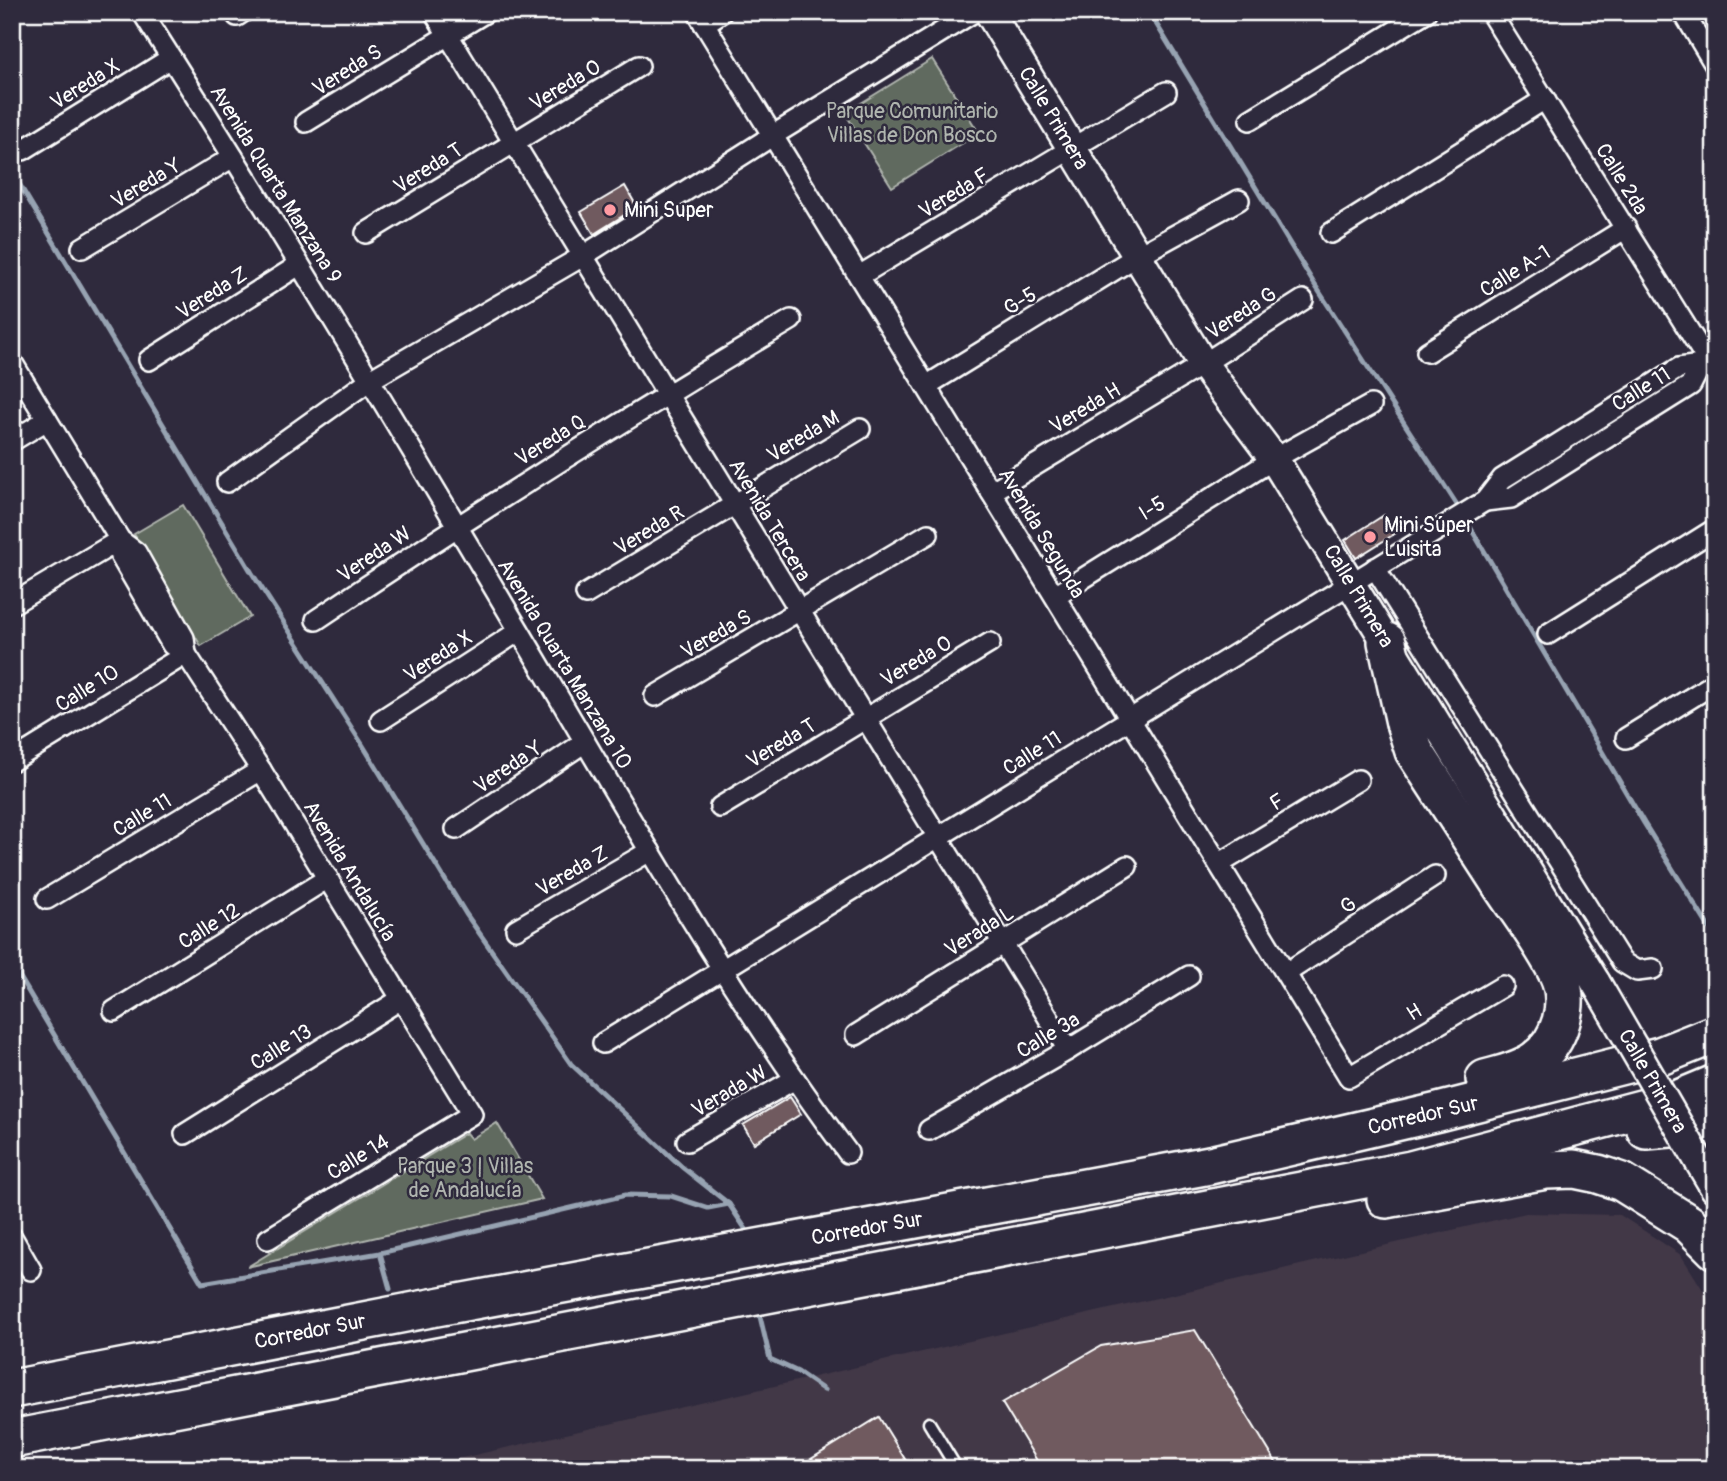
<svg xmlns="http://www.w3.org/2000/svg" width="1727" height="1481" viewBox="0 0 1727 1481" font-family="Pangolin,sans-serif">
<rect width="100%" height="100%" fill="#2f2a3d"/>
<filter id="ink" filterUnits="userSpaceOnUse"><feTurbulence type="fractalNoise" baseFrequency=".0143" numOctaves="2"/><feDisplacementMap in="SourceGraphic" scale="14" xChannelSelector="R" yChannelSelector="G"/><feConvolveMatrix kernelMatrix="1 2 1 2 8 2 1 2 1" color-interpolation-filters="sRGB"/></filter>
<g filter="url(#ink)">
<polygon fill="#423847" points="1526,1213 1620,1215 1681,1255 1715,1309 1715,1469 414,1469"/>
<g fill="#616b5f" stroke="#b0b5af" stroke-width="2">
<polygon points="932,59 979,133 892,187 845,113"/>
<polygon points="183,505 250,617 201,646 134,534"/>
<polygon points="497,1123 542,1199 247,1267 466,1133 471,1139"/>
</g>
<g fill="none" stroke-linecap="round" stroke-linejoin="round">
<g stroke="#97a3b2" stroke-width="5">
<polyline points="1149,12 1313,282 1461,511"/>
<polyline points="12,172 252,573 362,744 466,914 571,1064 682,1167 729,1204 749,1234"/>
<polyline points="1466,520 1644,823 1715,937"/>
<polyline points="12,964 202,1283 380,1253 390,1289"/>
<polyline points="380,1253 626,1195 671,1196 708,1208 729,1204"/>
<polyline points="758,1308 770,1359 798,1372 824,1390"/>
</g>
</g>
<g fill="#6f5a5e" stroke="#fff" stroke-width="2">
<polygon points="625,186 637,207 594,234 581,212"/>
<polygon points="1384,515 1396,533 1356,558 1345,540"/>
<polygon points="790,1097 801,1114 754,1143 743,1125"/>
<polygon points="1195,1330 1280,1469 1042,1469 1002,1403 1101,1346"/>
<polygon points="879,1417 911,1469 795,1469"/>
</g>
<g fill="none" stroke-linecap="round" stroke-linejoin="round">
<g stroke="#fff" stroke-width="15">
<polyline id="lane" points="929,1423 957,1469"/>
</g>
<g stroke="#fff" stroke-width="24">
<g id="street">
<path d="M142 12C280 228 411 448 542 669 639 833 734 1000 848 1153"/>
<polyline points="434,12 1068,1050"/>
<polyline points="697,12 1349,1077 1503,986"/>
<polyline points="1490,12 1714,371"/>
<polyline points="1683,12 1715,65"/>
<polyline points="237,16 243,12"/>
<polyline points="704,24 722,12"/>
<polyline points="1250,120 1426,12"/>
<polyline points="306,122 486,12"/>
<polyline points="23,150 171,58"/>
<polyline points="366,233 639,66"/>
<polyline points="1331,233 1545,99"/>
<polyline points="82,248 233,157"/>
<polyline points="859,276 1166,92"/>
<polyline points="1427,352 1626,228"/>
<polyline points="149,360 299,265"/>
<polyline points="12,362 120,540 136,552 184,638 186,654"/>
<polyline points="926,386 1137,256 1239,200"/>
<polyline points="12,441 47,420"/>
<polyline points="227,482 370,380 583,256 772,136 974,12"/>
<polyline points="991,492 1203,364 1303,300"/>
<polyline points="1485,501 1511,498 1691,385 1701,365"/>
<polyline points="120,540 121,557 172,645 186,654 261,770 472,1114 268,1239"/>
<polyline points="1375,568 1622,962 1637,971 1653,969"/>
<polyline points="586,594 860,429"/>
<polyline points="1055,596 1274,459 1371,405"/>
<polyline points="12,604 120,540"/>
<path d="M316 620C472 515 630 416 791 320"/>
<polyline points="1548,634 1715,529"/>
<polyline points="655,696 928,534"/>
<polyline points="381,720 519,631"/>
<polyline points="1626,738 1715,683"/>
<polyline points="12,761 186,654"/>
<polyline points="720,807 990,643"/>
<polyline points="456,829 585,742"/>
<polyline points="1219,864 1358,780"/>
<polyline points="47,899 261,770"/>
<polyline points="516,929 650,851"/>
<polyline points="1286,973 1435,876"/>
<polyline points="114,1011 328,878"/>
<polyline points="856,1035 1127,866"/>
<polyline points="603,1043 1485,501 1502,479 1679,368 1701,365 1715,357"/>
<polyline points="929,1130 1068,1050 1189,976"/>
<polyline points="185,1134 401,999"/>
<polyline points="687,1141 793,1080"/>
<polyline points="12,1237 31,1270"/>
</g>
</g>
<g stroke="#fff" stroke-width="33">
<g id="secondary">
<polyline points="989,12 1203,364 1274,459 1596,983"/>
<polyline points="1699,1161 1715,1188"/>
</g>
</g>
<g stroke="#fff" stroke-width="42">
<g id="highway">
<path d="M1387 642 1405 723 1414 751C1443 795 1472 840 1501 885 1520 914 1543 943 1558 974 1572 1003 1560 1042 1535 1060 1521 1070 1501 1075 1485 1079"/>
<polyline points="1646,1130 1695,1126 1715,1128"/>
<polyline points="1386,1199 1546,1170 1574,1169 1598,1174 1622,1182 1689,1224 1715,1250"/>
<polyline points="12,1389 431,1308 1210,1165 1438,1112 1627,1064 1660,1056 1715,1034"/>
<polyline points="12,1439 1411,1170 1679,1099 1715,1084"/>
</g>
</g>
<use href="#lane" stroke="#2f2a3d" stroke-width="10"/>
<use href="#street" stroke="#2f2a3d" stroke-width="19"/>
<use href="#secondary" stroke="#2f2a3d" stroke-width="28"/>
<use href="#highway" stroke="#2f2a3d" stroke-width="37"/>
<g stroke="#fff" stroke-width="33" stroke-linecap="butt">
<polyline id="secondary-bridge" points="1596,983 1699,1161"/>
</g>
<use href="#secondary-bridge" stroke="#2f2a3d" stroke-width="28"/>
</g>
</g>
<g fill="#ff9aa2" stroke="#2f2a3d" stroke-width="2.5">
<circle cx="610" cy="210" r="7"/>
<circle cx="1370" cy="537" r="7"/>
</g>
<g text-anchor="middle" stroke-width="5" stroke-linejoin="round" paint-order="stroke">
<g font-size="21" fill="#fff" stroke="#2f2a3d">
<text transform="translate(347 70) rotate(-32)" y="7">Vereda S</text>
<text transform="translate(85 84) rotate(-32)" y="7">Vereda X</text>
<text transform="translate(565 85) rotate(-31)" y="7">Vereda O</text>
<text transform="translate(1054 118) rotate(59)" y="7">Calle Primera</text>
<text transform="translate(428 168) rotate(-32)" y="7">Vereda T</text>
<text transform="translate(1622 179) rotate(58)" y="7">Calle 2da</text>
<text transform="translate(146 183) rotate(-31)" y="7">Vereda Y</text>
<text transform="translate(276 184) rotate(58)" y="7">Avenida Quarta Manzana 9</text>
<text transform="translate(954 193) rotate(-31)" y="7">Vereda F</text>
<text transform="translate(1515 271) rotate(-32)" y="7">Calle A-1</text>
<text transform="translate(212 293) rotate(-32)" y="7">Vereda Z</text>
<text transform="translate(1020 301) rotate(-32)" y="7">G-5</text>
<text transform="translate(1241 313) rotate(-33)" y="7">Vereda G</text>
<text transform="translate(1641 389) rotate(-32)" y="7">Calle 11</text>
<text transform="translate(1085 408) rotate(-31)" y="7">Vereda H</text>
<text transform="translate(803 436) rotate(-31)" y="7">Vereda M</text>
<text transform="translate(550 440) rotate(-32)" y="7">Vereda Q</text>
<text transform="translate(1152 508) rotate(-32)" y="7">I-5</text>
<text transform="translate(770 520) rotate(59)" y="7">Avenida Tercera</text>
<text transform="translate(649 530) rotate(-31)" y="7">Vereda R</text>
<text transform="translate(1042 533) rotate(59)" y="7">Avenida Segunda</text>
<text transform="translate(374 554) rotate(-34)" y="7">Vereda W</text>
<text transform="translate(1359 596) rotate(59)" y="7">Calle Primera</text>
<text transform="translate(716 634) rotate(-30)" y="7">Vereda S</text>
<text transform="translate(438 656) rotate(-33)" y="7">Vereda X</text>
<text transform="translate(916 661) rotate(-31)" y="7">Vereda O</text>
<text transform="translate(565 664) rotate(59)" y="7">Avenida Quarta Manzana 10</text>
<text transform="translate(87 688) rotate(-32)" y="7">Calle 10</text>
<text transform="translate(781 743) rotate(-31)" y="7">Vereda T</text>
<text transform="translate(1032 753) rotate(-32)" y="7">Calle 11</text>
<text transform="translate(508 767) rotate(-34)" y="7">Vereda Y</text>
<text transform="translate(1277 802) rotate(-31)" y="7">F</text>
<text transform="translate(142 815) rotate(-31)" y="7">Calle 11</text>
<text transform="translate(350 871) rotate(59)" y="7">Avenida Andalucía</text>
<text transform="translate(572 871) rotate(-30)" y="7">Vereda Z</text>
<text transform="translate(1348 905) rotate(-33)" y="7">G</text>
<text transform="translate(209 926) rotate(-32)" y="7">Calle 12</text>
<text transform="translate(979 931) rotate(-32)" y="7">Verada L</text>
<text transform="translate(1414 1012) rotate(-31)" y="7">H</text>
<text transform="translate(1048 1035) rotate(-31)" y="7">Calle 3a</text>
<text transform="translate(281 1047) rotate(-32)" y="7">Calle 13</text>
<text transform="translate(1653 1081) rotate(60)" y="7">Calle Primera</text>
<text transform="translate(729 1091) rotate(-30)" y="7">Verada W</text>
<text transform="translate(1423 1115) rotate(-13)" y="7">Corredor Sur</text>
<text transform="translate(358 1157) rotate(-31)" y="7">Calle 14</text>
<text transform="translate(867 1228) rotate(-10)" y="7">Corredor Sur</text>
<text transform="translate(310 1331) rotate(-11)" y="7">Corredor Sur</text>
</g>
<g font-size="21" fill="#b0b5af" stroke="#2f2a3d">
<text x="912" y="118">Parque Comunitario<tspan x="912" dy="24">Villas de Don Bosco</tspan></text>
<text x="465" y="1173">Parque 3 | Villas<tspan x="465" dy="24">de Andalucía</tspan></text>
</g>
<g font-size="21" fill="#fff" stroke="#2f2a3d" text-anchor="start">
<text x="624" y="217">Mini Super</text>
<text x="1384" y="532">Mini Súper<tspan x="1384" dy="24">Luisita</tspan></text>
</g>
</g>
<rect width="1727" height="1481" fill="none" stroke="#2f2a3d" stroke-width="42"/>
<rect x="21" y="21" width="1685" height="1439" fill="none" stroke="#fff" stroke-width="2.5" filter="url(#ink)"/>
</svg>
